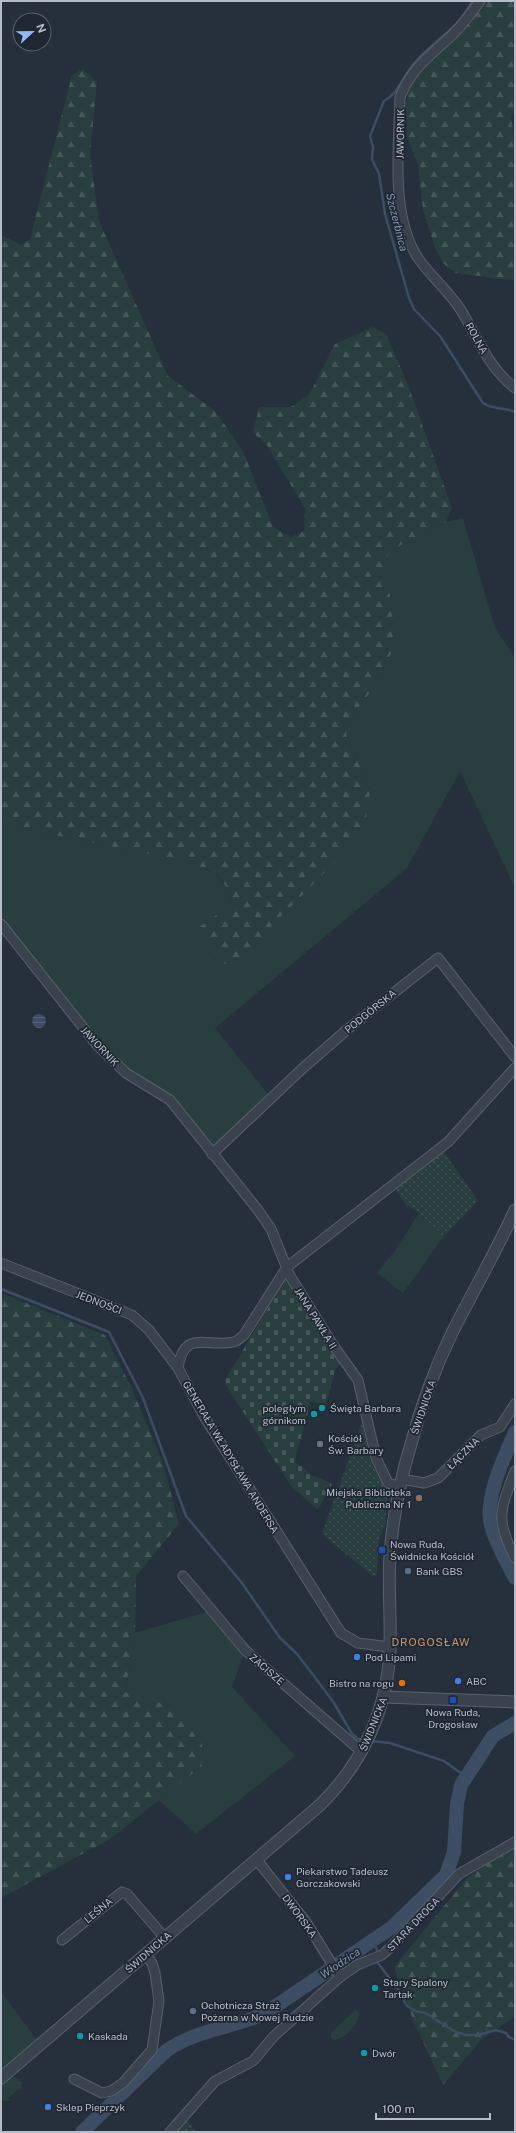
<svg xmlns="http://www.w3.org/2000/svg" width="516" height="2133" viewBox="0 0 516 2133" font-family="'Public Sans',sans-serif">
<defs>
<pattern id="forest-firs" width="22" height="20" patternUnits="userSpaceOnUse"><rect width="22" height="20" fill="#293e3f"/><path d="M5 1l3.5 6h-7zM16 11l3.5 6h-7z" fill="#465859"/></pattern>
<pattern id="cemetery-stones" width="16" height="16" patternUnits="userSpaceOnUse"><rect width="16" height="16" fill="#293e3f"/><path d="M2 7V4a2 2 0 0 1 4 0v3zM10 15v-3a2 2 0 0 1 4 0v3z" fill="#465859"/></pattern>
<pattern id="park-dots" width="8" height="8" patternUnits="userSpaceOnUse"><rect width="8" height="8" fill="#293e3f"/><path d="M2 2h.1M6 6h.1" fill="none" stroke="#465859" stroke-width="1.8" stroke-linecap="round"/></pattern>
<pattern id="water-rules" width="6" height="5" patternUnits="userSpaceOnUse"><rect width="6" height="5" fill="#3d4d64"/><path d="M0 2.5h6" fill="none" stroke="#576579"/></pattern>
</defs>
<rect width="100%" height="100%" fill="#26303d"/>
<g fill="#293e3f">
<polygon points="463,518 495,628 515,658 515,888 460,771 407,868 215,1028 271,1098 212,1154 170,1100 114,1062 1,924 1,821 40,832 190,862 215,873 230,892 232,904 200,927 199,935 370,791 346,734 353,715 383,675 392,609 384,562 390,551 446,522"/>
<polygon points="419,1213 444,1236 403,1293 377,1273 396,1249"/>
<polygon points="213,1610 245,1650 232,1687 295,1756 196,1834 159,1800 202,1766 125,1693 135,1633"/>
<polygon points="1,1992 40,2044 1,2071"/>
<path d="M356 2009 359 2014C357 2026 347 2037 335 2040L331 2038V2033Z"/>
<polygon points="14,2077 22,2082 21,2091 19,2089 8,2098 10,2101 1,2101 1,2083 7,2079"/>
</g>
<g fill="url(#forest-firs)">
<polygon points="480,1 515,1 515,111 511,116 515,142 515,279 508,280 456,273 443,263 435,248 423,210 418,165 407,136 406,104 413,72"/>
<polygon points="83,69 97,82 90,154 99,221 168,376 216,412 243,451 273,527 291,537 304,531 305,508 266,444 253,433 259,407 291,407 309,395 335,344 373,327 386,334 408,385 452,508 446,522 390,551 385,562 392,609 394,645 383,675 353,715 346,734 370,791 366,818 343,854 234,964 225,964 199,935 199,927 232,904 230,892 216,873 189,862 40,832 1,821 1,235 21,245 30,239 72,75"/>
<polygon points="1,1293 105,1335 133,1391 163,1463 179,1524 136,1576 135,1633 125,1692 184,1710 202,1734 202,1766 110,1839 1,1898"/>
<polygon points="515,1844 515,2016 482,2039 443,2085 413,2020 394,1967 467,1878"/>
</g>
<polygon fill="url(#cemetery-stones)" points="286,1278 339,1363 335,1371 326,1404 314,1402 310,1403 295,1460 296,1463 302,1466 310,1474 332,1484 318,1510 291,1486 224,1382"/>
<g fill="url(#park-dots)">
<polygon points="444,1152 478,1201 444,1236 419,1213 406,1205 395,1189"/>
<polygon points="362,1422 370,1460 388,1495 385,1525 379,1539 377,1573 374,1577 322,1534"/>
<polygon points="187,2120 196,2132 175,2132"/>
</g>
<circle fill="url(#water-rules)" cx="39" cy="1021" r="7"/>
<g fill="none" stroke-linecap="round" stroke-linejoin="round">
<g stroke="#3d4d64" stroke-width="2.5">
<path d="M472 1C459 29 430 43 412 66 402 78 398 94 384 101L370 136 373 147 372 159 379 174 385 214 409 298 414 309 440 336 483 403C493 410 505 407 515 412"/>
<polyline points="1,1289 109,1332 143,1398 186,1516 242,1583 280,1638 297,1654 314,1676 334,1703 352,1734 358,1739 364,1740"/>
<polyline points="371,1741 390,1743 444,1761 465,1776"/>
<polyline points="373,1941 377,1950"/>
<polyline points="378,1963 400,1992 406,2005 415,2011 425,2013 456,2032 466,2035 478,2035 496,2030 506,2033 509,2037 515,2040"/>
</g>
<g stroke="#3d4d64" stroke-width="14">
<path d="M515 1432C505 1456 484 1498 491 1525 496 1544 506 1561 515 1578"/>
<path d="M82 2132 166 2051C196 2030 231 2028 264 2014L391 1928 446 1875 454 1852 457 1804 461 1785 493 1736 515 1723"/>
</g>
<g stroke="#58606b" stroke-width="11">
<g id="minor">
<path d="M480 1C472 12 464 23 455 32 432 55 413 65 400 97 399 146 390 215 418 258 431 277 450 292 462 312 478 338 489 369 515 388"/>
<polyline points="1,924 97,1045 126,1073 170,1100 258,1210 271,1229 290,1276 333,1345 358,1380 376,1458 388,1483 400,1487"/>
<polyline points="212,1154 303,1068 349,1028 438,958 515,1057"/>
<polyline points="1,1263 132,1315 149,1330 178,1368 205,1418 341,1633 358,1643 390,1647"/>
<path d="M178 1368C184 1328 209 1348 233 1342 237 1342 241 1337 244 1335L287 1267 448 1142 515 1068"/>
<path d="M515 1471C500 1510 495 1519 515 1558"/>
<polyline points="401,1479 424,1483 438,1478 481,1435 500,1427 515,1404"/>
<polyline points="183,1576 245,1650 362,1752"/>
<polyline points="256,1859 306,1922 340,1977"/>
<polyline points="62,1940 122,1892 127,1894 165,1938"/>
<polyline points="74,2079 102,2093 111,2091 123,2083 152,2050 159,2001 155,1973 152,1963 145,1954"/>
<polyline points="170,2132 215,2081 253,2061 274,2036 340,1977 357,1965 382,1955 391,1947 459,1874 515,1842"/>
</g>
</g>
<g stroke="#58606b" stroke-width="13">
<g id="tertiary">
<polyline points="384,1697 515,1702"/>
<path d="M1 2078 320 1805C363 1763 388 1708 390 1648 391 1617 388 1585 390 1554 393 1517 400 1480 411 1444 421 1406 435 1368 452 1333 473 1291 496 1252 515 1210"/>
</g>
</g>
<use href="#minor" stroke="#3a424d" stroke-width="9"/>
<use href="#tertiary" stroke="#3a424d" stroke-width="11"/>
</g>
<g fill="#0f9aa8" stroke="#1f2732" stroke-width="1.5">
<circle cx="322" cy="1408" r="4"/>
<circle cx="314" cy="1414" r="4"/>
<circle cx="375" cy="1988" r="4"/>
<circle cx="80" cy="2036" r="4"/>
<circle cx="364" cy="2053" r="4"/>
</g>
<circle fill="#6b7280" stroke="#1f2732" stroke-width="1.5" cx="320" cy="1444" r="4"/>
<circle fill="#8d6e63" stroke="#1f2732" stroke-width="1.5" cx="419" cy="1498" r="4"/>
<g fill="#1a4fb4" stroke="#1f2732" stroke-width="1.5">
<rect x="378" y="1546" width="8" height="8" rx="2"/>
<rect x="449" y="1696" width="8" height="8" rx="2"/>
</g>
<g fill="#5c6f8a" stroke="#1f2732" stroke-width="1.5">
<circle cx="408" cy="1571" r="4"/>
<circle cx="193" cy="2011" r="4"/>
</g>
<g fill="#3f7fe0" stroke="#1f2732" stroke-width="1.5">
<circle cx="357" cy="1657" r="4"/>
<circle cx="458" cy="1681" r="4"/>
<circle cx="288" cy="1877" r="4"/>
<circle cx="48" cy="2107" r="4"/>
</g>
<circle fill="#e8710a" stroke="#1f2732" stroke-width="1.5" cx="402" cy="1683" r="4"/>
<g text-anchor="middle" stroke-width="3.5" stroke-linejoin="round" paint-order="stroke">
<g font-size="10" fill="#b6bdc8" stroke="#1f2732">
<text transform="translate(400 134) rotate(-89)" y="4">JAWORNIK</text>
<text transform="translate(477 338) rotate(61)" y="4">ROLNA</text>
<text transform="translate(370 1011) rotate(-39)" y="4">PODGÓRSKA</text>
<text transform="translate(100 1046) rotate(47)" y="4">JAWORNIK</text>
<text transform="translate(99 1302) rotate(21)" y="4">JEDNOŚCI</text>
<text transform="translate(316 1318) rotate(58)" y="4">JANA PAWŁA II</text>
<text transform="translate(423 1407) rotate(-71)" y="4">ŚWIDNICKA</text>
<text transform="translate(463 1453) rotate(-45)" y="4">ŁĄCZNA</text>
<text transform="translate(231 1457) rotate(59)" y="4">GENERAŁA WŁADYSŁAWA ANDERSA</text>
<text transform="translate(267 1669) rotate(41)" y="4">ZACISZE</text>
<text transform="translate(373 1724) rotate(-68)" y="4">ŚWIDNICKA</text>
<text transform="translate(98 1910) rotate(-40)" y="4">LEŚNA</text>
<text transform="translate(300 1916) rotate(54)" y="4">DWORSKA</text>
<text transform="translate(413 1924) rotate(-46)" y="4">STARA DROGA</text>
<text transform="translate(148 1952) rotate(-41)" y="4">ŚWIDNICKA</text>
</g>
<g font-size="10" fill="#b6bdc8" stroke="#1f2732" text-anchor="start">
<text x="306" y="1412" text-anchor="end">poległym<tspan x="306" dy="12">górnikom</tspan></text>
<text x="330" y="1412">Święta Barbara</text>
<text x="328" y="1442">Kościół<tspan x="328" dy="12">Św. Barbary</tspan></text>
<text x="411" y="1496" text-anchor="end">Miejska Biblioteka<tspan x="411" dy="12">Publiczna Nr 1</tspan></text>
<text x="390" y="1548">Nowa Ruda,<tspan x="390" dy="12">Świdnicka Kościół</tspan></text>
<text x="416" y="1575">Bank GBS</text>
<text x="365" y="1661">Pod Lipami</text>
<text x="466" y="1685">ABC</text>
<text x="394" y="1687" text-anchor="end">Bistro na rogu</text>
<text x="453" y="1716" text-anchor="middle">Nowa Ruda,<tspan x="453" dy="12">Drogosław</tspan></text>
<text x="296" y="1875">Piekarstwo Tadeusz<tspan x="296" dy="12">Gorczakowski</tspan></text>
<text x="383" y="1986">Stary Spalony<tspan x="383" dy="12">Tartak</tspan></text>
<text x="201" y="2009">Ochotnicza Straż<tspan x="201" dy="12">Pożarna w Nowej Rudzie</tspan></text>
<text x="88" y="2040">Kaskada</text>
<text x="372" y="2057">Dwór</text>
<text x="56" y="2111">Sklep Pieprzyk</text>
</g>
<g font-size="11" font-style="italic" fill="#8093ad" stroke="#1f2732">
<text transform="translate(397 222) rotate(76)" y="4">Szczerbnica</text>
<text transform="translate(340 1963) rotate(-34)" y="4">Włodzica</text>
</g>
<g font-size="11" letter-spacing="1" fill="#cd976c" stroke="#1f2732">
<text x="431" y="1646">DROGOSŁAW</text>
</g>
</g>
<rect width="516" height="2133" fill="none" stroke="#b6bdc8" stroke-width="4"/>
<g transform="translate(32 32) rotate(68)"><circle r="19" fill="#1f2732" stroke="#5b636e"/>
<path d="M0-3L7 15L0 10L-7 15Z" fill="#93b7f0"/>
<text y="-6" font-size="11" font-weight="bold" text-anchor="middle" fill="#b6bdc8">N</text>
</g>
<path d="M376 2113v6h114v-6" fill="none" stroke="#b6bdc8" stroke-width="2"/>
<text x="382" y="2113" font-size="12" fill="#b6bdc8" stroke="#1f2732" stroke-width="3" paint-order="stroke">100 m</text>
</svg>
